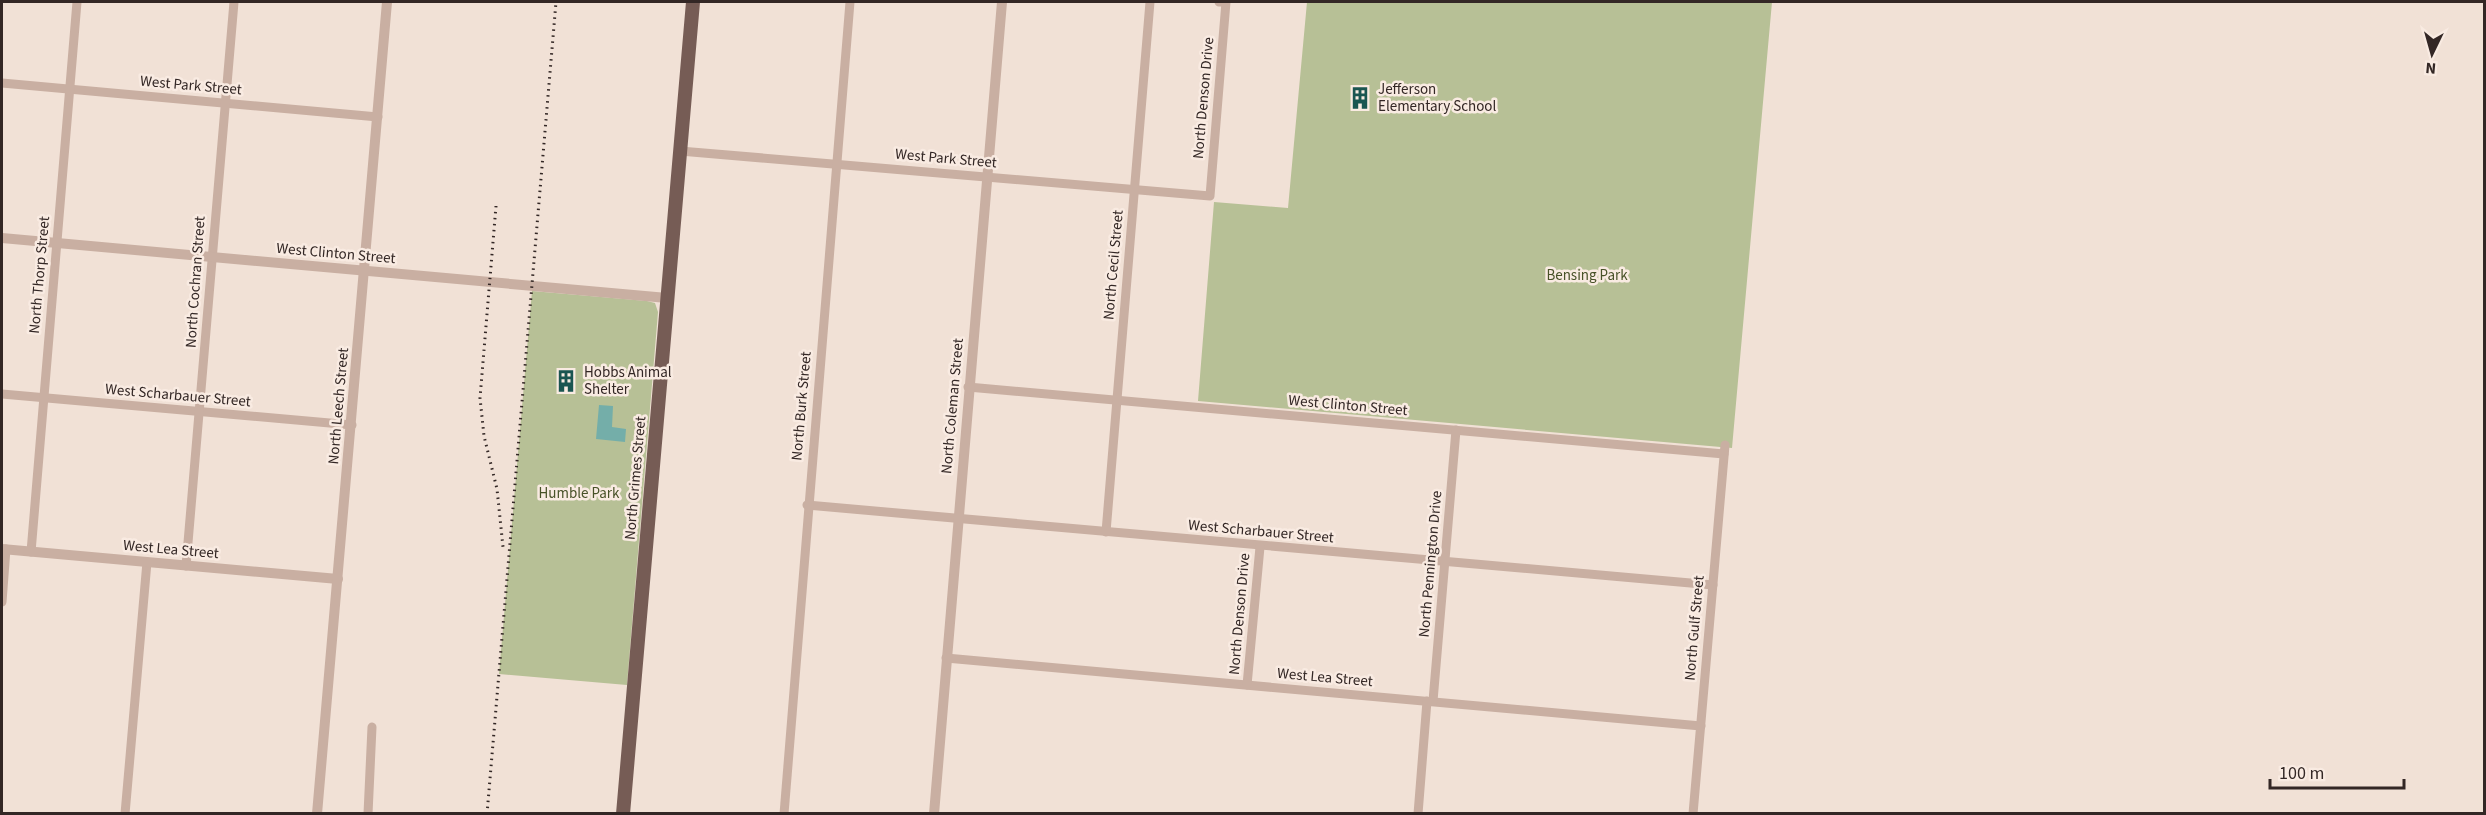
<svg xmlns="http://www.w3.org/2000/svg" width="2486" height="815" viewBox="0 0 2486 815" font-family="'Source Sans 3',sans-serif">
<rect width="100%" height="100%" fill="#f1e1d6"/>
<g fill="#b7c096">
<polygon points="1307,2 1772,2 1732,448 1198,401 1214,202 1288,208"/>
<polygon points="532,291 647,301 655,303 658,312 627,685 499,674"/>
</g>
<polygon fill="#74aea9" points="599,405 613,406 612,427 626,429 625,442 596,439"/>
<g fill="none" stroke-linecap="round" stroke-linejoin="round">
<g stroke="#c9afa2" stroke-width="9">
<polyline points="2,83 378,117"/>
<polyline points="680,151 1210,196 1226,2 1219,2"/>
<polyline points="968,387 1724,454"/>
<polyline points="2,394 352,425"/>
<polyline points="807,505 1713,585"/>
<polyline points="1106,532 1150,2"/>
<polyline points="31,552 77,2"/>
<polyline points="186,566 234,2"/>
<polyline points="2,602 6,549"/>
<polyline points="946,658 1701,726"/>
<polyline points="1247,685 1260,547"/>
<polyline points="1433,701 1456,430"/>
<polyline points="125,814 147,562"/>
<polyline points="368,814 372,727"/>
<polyline points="784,814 850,2"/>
<polyline points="1418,814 1427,701"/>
<polyline points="1693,814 1725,445"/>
</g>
<g stroke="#c9afa2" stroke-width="10">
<polyline points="2,238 667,298"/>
<polyline points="2,549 338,579"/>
<polyline points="317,814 387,2"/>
<polyline points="934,814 1002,2"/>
</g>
<polyline stroke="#765c55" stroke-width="14" points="623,814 693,2"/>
<g stroke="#332725" stroke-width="3" stroke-dasharray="1.5 4.5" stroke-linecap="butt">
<polyline points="496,206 480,398 484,436 497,489 503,547"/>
<polyline points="487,814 556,2"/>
</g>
</g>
<defs>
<g id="building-bare" transform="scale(1.8)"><path d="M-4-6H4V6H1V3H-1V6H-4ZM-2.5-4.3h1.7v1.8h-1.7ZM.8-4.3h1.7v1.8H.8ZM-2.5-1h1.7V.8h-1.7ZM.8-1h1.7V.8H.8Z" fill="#1a5551" stroke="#f9ebe2" stroke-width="2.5" paint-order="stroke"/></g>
</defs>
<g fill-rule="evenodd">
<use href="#building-bare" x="1360" y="98"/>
<use href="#building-bare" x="566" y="381"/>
</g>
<g text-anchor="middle" stroke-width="5" stroke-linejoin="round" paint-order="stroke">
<g font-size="15" fill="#332725" stroke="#f9ebe2">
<text transform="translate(191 85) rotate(5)" y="5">West Park Street</text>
<text transform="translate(1203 98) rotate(-85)" y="5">North Denson Drive</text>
<text transform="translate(946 158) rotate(5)" y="5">West Park Street</text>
<text transform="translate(336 253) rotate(5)" y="5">West Clinton Street</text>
<text transform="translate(1113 265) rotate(-85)" y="5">North Cecil Street</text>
<text transform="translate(39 275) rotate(-85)" y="5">North Thorp Street</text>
<text transform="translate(195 282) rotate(-86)" y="5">North Cochran Street</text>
<text transform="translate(178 395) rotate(5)" y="5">West Scharbauer Street</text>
<text transform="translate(1348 405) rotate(5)" y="5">West Clinton Street</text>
<text transform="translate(338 406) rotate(-85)" y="5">North Leech Street</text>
<text transform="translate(801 406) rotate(-85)" y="5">North Burk Street</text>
<text transform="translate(952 406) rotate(-85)" y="5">North Coleman Street</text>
<text transform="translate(635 478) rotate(-85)" y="5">North Grimes Street</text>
<text transform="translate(1261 531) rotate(5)" y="5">West Scharbauer Street</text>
<text transform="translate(171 549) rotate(5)" y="5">West Lea Street</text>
<text transform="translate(1430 564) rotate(-85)" y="5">North Pennington Drive</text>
<text transform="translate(1239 614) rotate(-85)" y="5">North Denson Drive</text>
<text transform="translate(1694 628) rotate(-85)" y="5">North Gulf Street</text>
<text transform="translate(1325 677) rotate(5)" y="5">West Lea Street</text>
</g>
<g font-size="15" fill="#332725" stroke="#f9ebe2" text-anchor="start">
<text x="1378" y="94">Jefferson<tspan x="1378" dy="17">Elementary School</tspan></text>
<text x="584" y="377">Hobbs Animal<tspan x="584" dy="17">Shelter</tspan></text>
</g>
<g font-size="15" fill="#485228" stroke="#f9ebe2">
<text x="1587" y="280">Bensing Park</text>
<text x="579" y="498">Humble Park</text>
</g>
</g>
<rect width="2486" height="815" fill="none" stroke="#332725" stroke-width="6"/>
<g transform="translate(2432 54) rotate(185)" stroke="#f9ebe2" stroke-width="4.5" paint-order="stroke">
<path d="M0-4.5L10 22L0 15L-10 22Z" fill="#332725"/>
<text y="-9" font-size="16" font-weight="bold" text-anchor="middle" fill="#332725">N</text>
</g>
<path d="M2270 779v9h134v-9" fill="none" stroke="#332725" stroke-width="3"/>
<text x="2279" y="779" font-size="18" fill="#332725" stroke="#f9ebe2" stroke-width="4.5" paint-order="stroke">100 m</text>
</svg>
